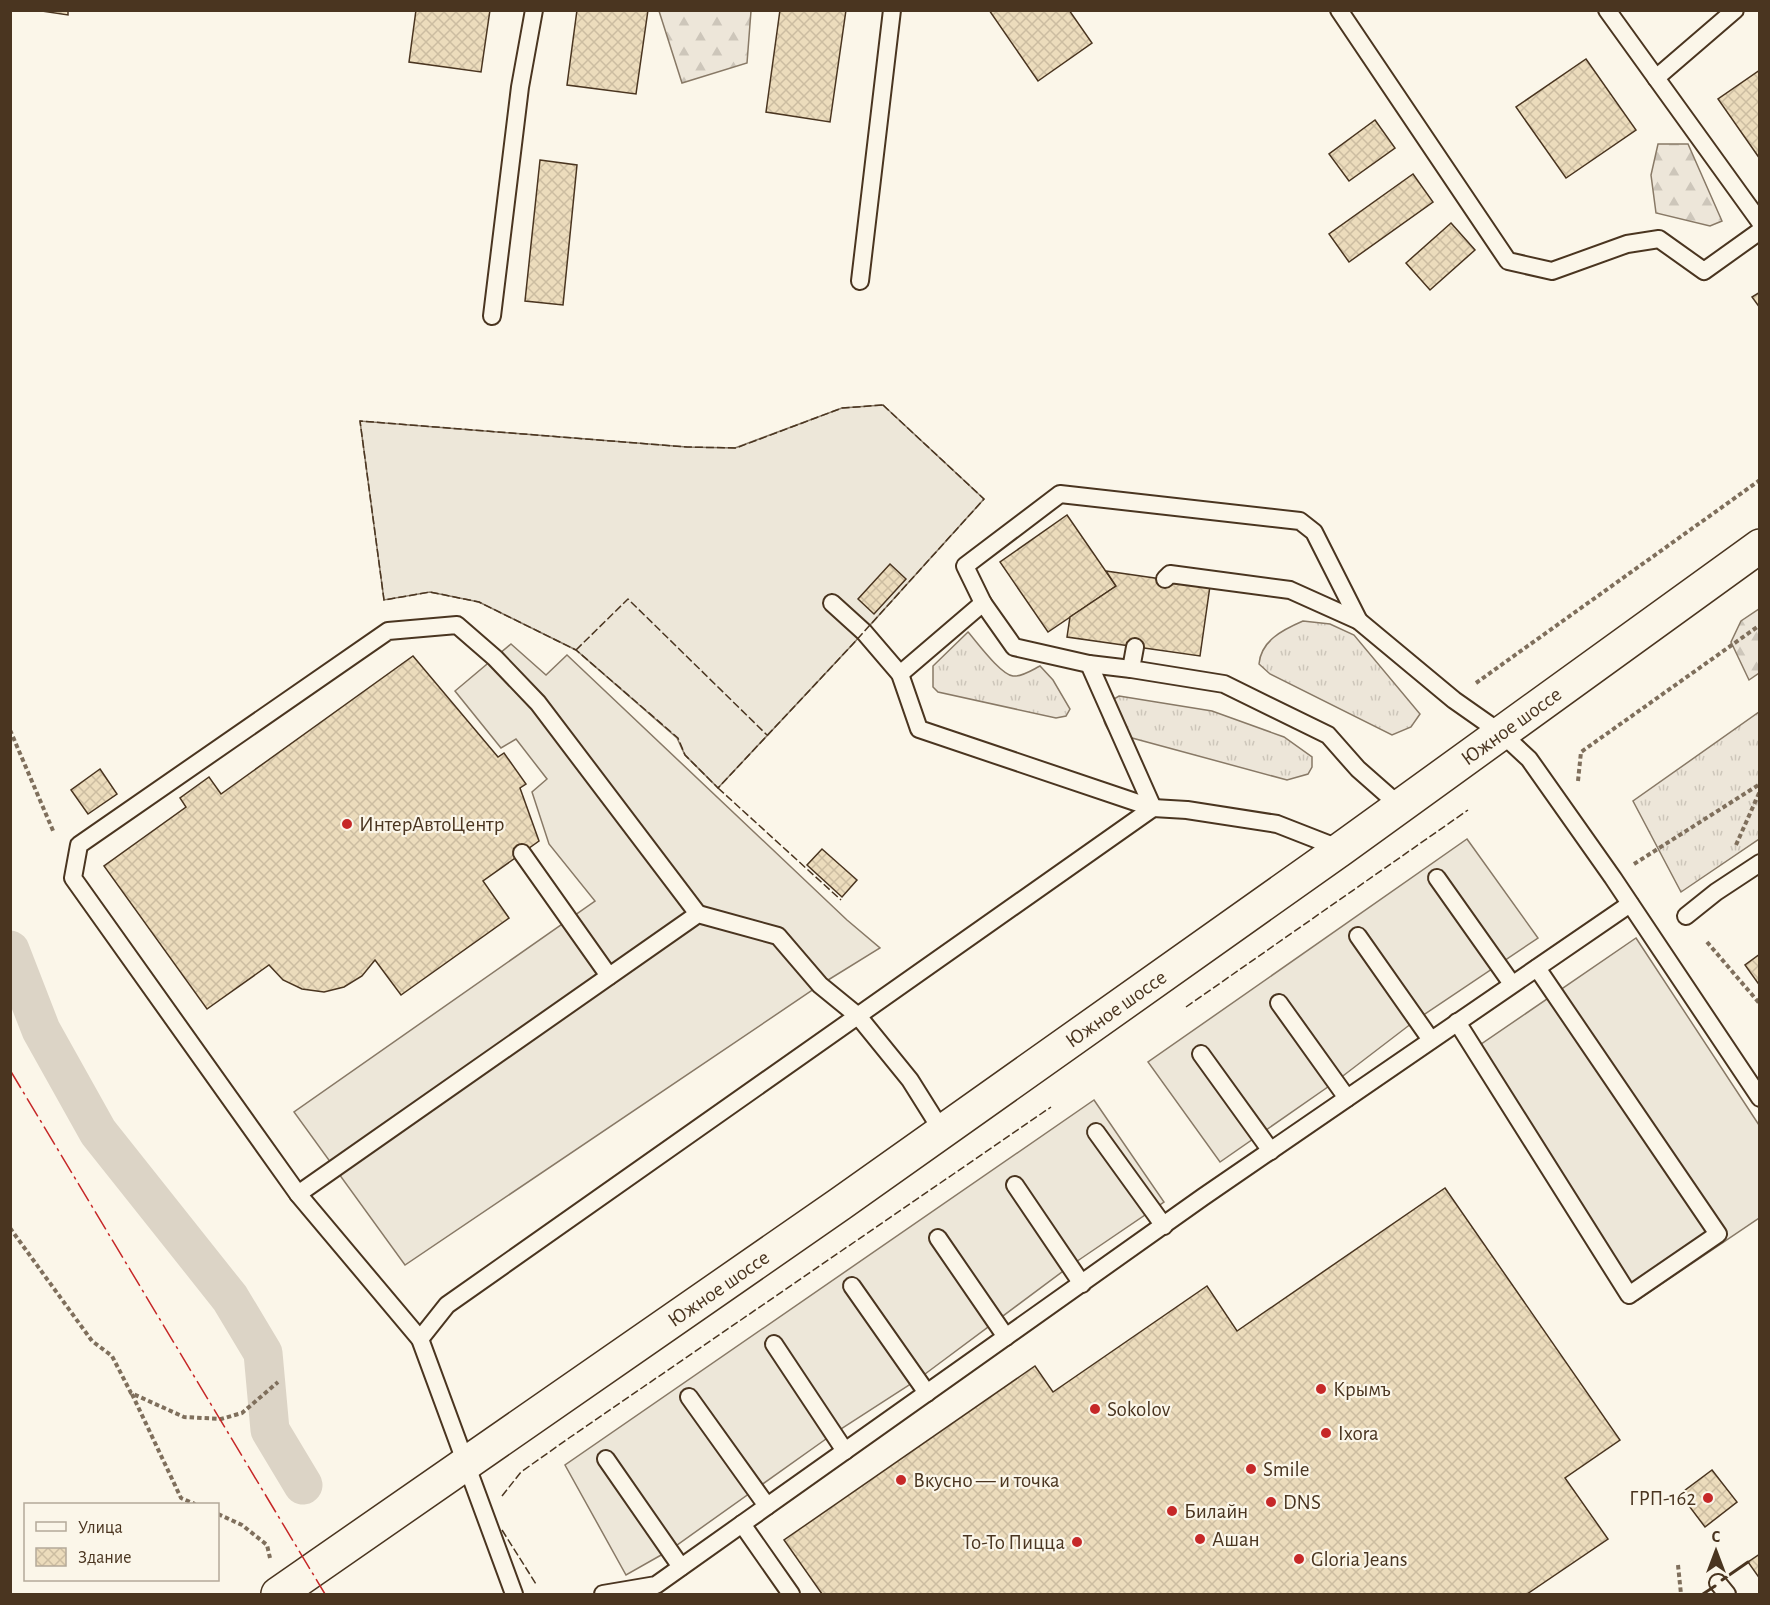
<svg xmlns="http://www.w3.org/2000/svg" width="1770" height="1605" viewBox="0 0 1770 1605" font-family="'Alegreya Sans',sans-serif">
<defs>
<pattern id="grass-tufts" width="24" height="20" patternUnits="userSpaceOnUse" patternTransform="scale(1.5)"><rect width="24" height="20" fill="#ede6d9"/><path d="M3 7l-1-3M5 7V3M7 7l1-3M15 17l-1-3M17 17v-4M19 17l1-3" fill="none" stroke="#cdc6ba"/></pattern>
<pattern id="forest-firs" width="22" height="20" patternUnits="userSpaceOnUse" patternTransform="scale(1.5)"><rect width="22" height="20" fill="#ede6d9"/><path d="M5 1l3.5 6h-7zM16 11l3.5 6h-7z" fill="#cdc6ba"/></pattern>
<pattern id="building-cross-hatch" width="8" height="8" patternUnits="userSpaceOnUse" patternTransform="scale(1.5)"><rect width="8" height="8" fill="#ecdcbc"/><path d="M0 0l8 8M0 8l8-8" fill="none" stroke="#ccbda1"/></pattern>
</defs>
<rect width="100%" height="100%" fill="#fbf6e9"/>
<g fill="url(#grass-tufts)" stroke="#887966" stroke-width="1.5">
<path d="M1303 621 1330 624 1354 635 1420 714 1411 727 1392 735 1270 674 1259 664C1261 641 1282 630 1303 621Z"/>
<path d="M968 632C977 642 1000 674 1013 676 1022 677 1032 670 1040 666L1053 680 1070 709 1066 716 1056 718 938 692 933 687V666Z"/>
<path d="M1119 696 1212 711 1284 737 1312 757V767L1308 774 1287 780 1110 732C1102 722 1102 715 1107 703Z"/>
<polygon points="1759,712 1759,839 1681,892 1633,801"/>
</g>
<g fill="url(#forest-firs)" stroke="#887966" stroke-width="1.5">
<polygon points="659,11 751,11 747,63 682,83"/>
<polygon points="1658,144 1688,144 1722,221 1710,226 1656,213 1651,175"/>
<polygon points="1759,609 1759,673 1749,680 1731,642 1741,621"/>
</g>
<g fill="#ede7d9" stroke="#887966" stroke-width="1.5">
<polygon points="883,405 984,499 852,645 718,788 685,755 677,738 576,650 479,602 430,592 384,600 360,421 687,447 735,448 842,408"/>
<polygon points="511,644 546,675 567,655 847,920 880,948 820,985 405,1265 294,1112 595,901 549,844 532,792 547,779 516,739 501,748 455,691"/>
<polygon points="1467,839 1538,938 1416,1020 1335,1082 1220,1162 1148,1062"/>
<polygon points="1636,938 1759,1125 1759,1218 1638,1300 1474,1049"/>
<polygon points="1094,1100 1164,1202 1070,1266 917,1380 833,1434 670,1550 626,1575 565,1465"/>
</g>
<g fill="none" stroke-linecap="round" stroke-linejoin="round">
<polyline stroke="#dcd4c6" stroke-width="39" points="10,950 41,1030 98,1132 230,1298 263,1353 270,1430 303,1485"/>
</g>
<g fill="url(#building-cross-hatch)" stroke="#4a3520" stroke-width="1.5">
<polygon points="35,10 68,10 68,15"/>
<polygon points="416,10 490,10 481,72 409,62"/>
<polygon points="577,10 648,10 636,94 567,85"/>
<polygon points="780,10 846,10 830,122 766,112"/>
<polygon points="989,10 1069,10 1092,43 1038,81"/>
<polygon points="1586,59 1636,130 1566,178 1516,107"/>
<polygon points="1760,70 1760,159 1718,99"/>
<polygon points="1375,120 1395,148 1349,181 1329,154"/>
<polygon points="540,160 577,165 563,305 525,301"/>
<polygon points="1413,174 1433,202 1349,262 1329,234"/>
<polygon points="1451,223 1475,250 1430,290 1406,263"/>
<polygon points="1760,292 1760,308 1752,297"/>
<polygon points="1067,515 1116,586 1048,632 1000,562"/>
<polygon points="890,564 906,579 874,614 858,599"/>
<polygon points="1106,571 1210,586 1200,656 1067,637 1070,617 1116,586"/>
<polygon points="413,656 498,757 504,753 526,784 520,788 539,841 483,881 509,918 401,995 375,960 362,976 344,987 324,992 302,989 283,980 269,965 207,1009 104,866 186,807 180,798 209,777 221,794"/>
<polygon points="100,769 117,794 88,814 71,790"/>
<polygon points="822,849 857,880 842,897 807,865"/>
<polygon points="1760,954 1760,986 1745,965"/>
<polygon points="1445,1188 1620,1440 1565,1478 1608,1539 1527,1594 822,1594 784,1540 1035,1366 1053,1392 1207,1286 1237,1331"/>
<polygon points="1712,1470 1737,1502 1705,1527 1680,1494"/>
<polygon points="1760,1554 1760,1579 1748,1562"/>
</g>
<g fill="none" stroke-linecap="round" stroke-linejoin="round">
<g stroke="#4a3520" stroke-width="20">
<g id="lane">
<polyline points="1339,10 1508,261 1552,271 1627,244 1659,239 1704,271 1760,231"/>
<polyline points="1607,10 1760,222"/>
<polyline points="1656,78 1735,10"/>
<polyline points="860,281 892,10"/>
<polyline points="492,316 520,87 534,10"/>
<polyline points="1165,579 1170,574 1290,590 1359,621 1454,700 1501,733 1529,759 1613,878 1760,1098"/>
<polyline points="832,603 864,632 900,674 919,729 1153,808 1187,810 1277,824 1341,849"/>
<polyline points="983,603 965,566 1060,494 1300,521 1314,532 1359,621"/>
<polyline points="1135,647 1131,669 1224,684 1328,735 1358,769 1400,806"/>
<polyline points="1089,664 1153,808"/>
<polyline points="900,674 983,603 1014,647 1089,664 1131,669"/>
<polyline points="522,853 609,976"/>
<polyline points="1437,878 1512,984"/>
<polyline points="1686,916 1716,892 1760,863"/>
<polyline points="1358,936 1431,1040"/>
<polyline points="1279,1003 1347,1098"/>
<polyline points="1457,1022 1629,1295 1718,1234 1537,968"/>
<polyline points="1201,1054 1271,1151"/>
<polyline points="1096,1132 1164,1226"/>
<polyline points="1015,1185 1082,1284"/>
<polyline points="298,1194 698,914 778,936 820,985 858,1016 910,1080 942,1131"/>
<polyline points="938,1238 1006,1337"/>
<polyline points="852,1286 927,1393"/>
<polyline points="420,1339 447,1305 1153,808"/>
<polyline points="774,1344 845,1451"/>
<polyline points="689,1397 767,1506"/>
<polyline points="606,1459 681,1567"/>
<polyline points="742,1524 791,1594"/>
<polyline points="1718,1583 1727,1594"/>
<polyline points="514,1594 420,1339 298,1194 73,878 79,845 388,631 457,625 495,658 538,703 698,914"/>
<polyline points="603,1594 656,1585 1203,1197 1630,904"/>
</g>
</g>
<g stroke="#4a3520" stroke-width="36">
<g id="primary">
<path id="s1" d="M278 1594 840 1204 1341 849 1760 546"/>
</g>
</g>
<g stroke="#7f6f5c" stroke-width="4" stroke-dasharray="4.5 3" stroke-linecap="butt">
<polyline points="1476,683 1760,480"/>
<polyline points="10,730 54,833"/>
<polyline points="1578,781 1581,752 1760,625"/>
<polyline points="1736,845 1760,791"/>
<polyline points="1634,864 1760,784"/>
<polyline points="1707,942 1760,1004"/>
<polyline points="10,1228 92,1341 112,1356 131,1393 184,1417 221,1419 242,1413 278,1382"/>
<polyline points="132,1394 181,1498 195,1504"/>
<polyline points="218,1514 242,1525 267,1545 270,1558"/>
<polyline points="1678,1565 1681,1594"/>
</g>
<use href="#lane" stroke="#fbf6e9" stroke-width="16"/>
<use href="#primary" stroke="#fbf6e9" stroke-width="33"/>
<g stroke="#4a3520" stroke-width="1.5" stroke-dasharray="8 3" stroke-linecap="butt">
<polygon points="883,405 984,499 852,645 718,788 685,755 678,738 576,650 479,602 430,592 384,600 360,421 687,447 736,448 842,408"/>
<polyline points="576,650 628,599 767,735"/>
<polyline points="718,788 841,900"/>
<polyline points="1186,1007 1468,810"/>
<polyline points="502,1496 521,1472 569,1438 1051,1107"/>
<polyline points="502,1530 536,1584"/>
</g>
<g stroke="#4a3520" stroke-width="3">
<polyline points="1722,1580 1748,1562"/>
<polyline points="1703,1594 1715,1586"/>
</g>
<polyline stroke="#c62828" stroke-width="1.5" stroke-dasharray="21 4.5 3 4.5" stroke-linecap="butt" points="10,1070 325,1594"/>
</g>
<g fill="#c62828" stroke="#fbf6e9" stroke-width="2">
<circle cx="347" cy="824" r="6"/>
<circle cx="1321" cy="1389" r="6"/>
<circle cx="1095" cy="1409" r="6"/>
<circle cx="1326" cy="1433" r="6"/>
<circle cx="1251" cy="1469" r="6"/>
<circle cx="901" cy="1480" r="6"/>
<circle cx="1708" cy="1498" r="6"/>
<circle cx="1271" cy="1502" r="6"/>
<circle cx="1172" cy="1511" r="6"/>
<circle cx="1200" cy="1539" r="6"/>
<circle cx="1077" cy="1542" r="6"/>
<circle cx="1299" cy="1559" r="6"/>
</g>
<g text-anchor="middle" stroke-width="4.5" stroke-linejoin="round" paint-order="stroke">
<g font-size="21" fill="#4a3520" stroke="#fbf6e9">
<text dy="7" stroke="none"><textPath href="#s1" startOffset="1508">Южное шоссе</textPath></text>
<text dy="7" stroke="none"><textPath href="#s1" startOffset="1022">Южное шоссе</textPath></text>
<text dy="7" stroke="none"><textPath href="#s1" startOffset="536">Южное шоссе</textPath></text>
</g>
<g font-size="21" fill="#4a3520" stroke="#fbf6e9" text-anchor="start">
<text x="359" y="831">ИнтерАвтоЦентр</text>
<text x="1333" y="1396">Крымъ</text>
<text x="1107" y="1416">Sokolov</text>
<text x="1338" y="1440">Ixora</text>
<text x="1263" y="1476">Smile</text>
<text x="913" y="1487">Вкусно — и точка</text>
<text x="1696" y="1505" text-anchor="end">ГРП-162</text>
<text x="1283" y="1509">DNS</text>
<text x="1184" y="1518">Билайн</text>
<text x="1212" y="1546">Ашан</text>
<text x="1065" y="1549" text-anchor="end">То-То Пицца</text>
<text x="1311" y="1566">Gloria Jeans</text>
</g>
</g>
<rect width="1770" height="1605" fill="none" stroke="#4a3520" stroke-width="24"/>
<rect x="24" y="1503" width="195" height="78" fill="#fbf6e9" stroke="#b4a999" stroke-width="1.5"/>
<rect x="36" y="1522" width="30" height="9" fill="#fbf6e9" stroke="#b4a999" stroke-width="1.5"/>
<text x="78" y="1533" font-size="18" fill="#4a3520">Улица</text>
<rect x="36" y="1548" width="30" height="18" fill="url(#building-cross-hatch)" stroke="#b4a999" stroke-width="1.5"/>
<text x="78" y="1563" font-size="18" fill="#4a3520">Здание</text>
<g transform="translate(1716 1551)" stroke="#fbf6e9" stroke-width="4.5" paint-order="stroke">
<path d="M0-4.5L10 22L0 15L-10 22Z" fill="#4a3520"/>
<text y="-9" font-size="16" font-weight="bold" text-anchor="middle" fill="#4a3520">С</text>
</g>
</svg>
